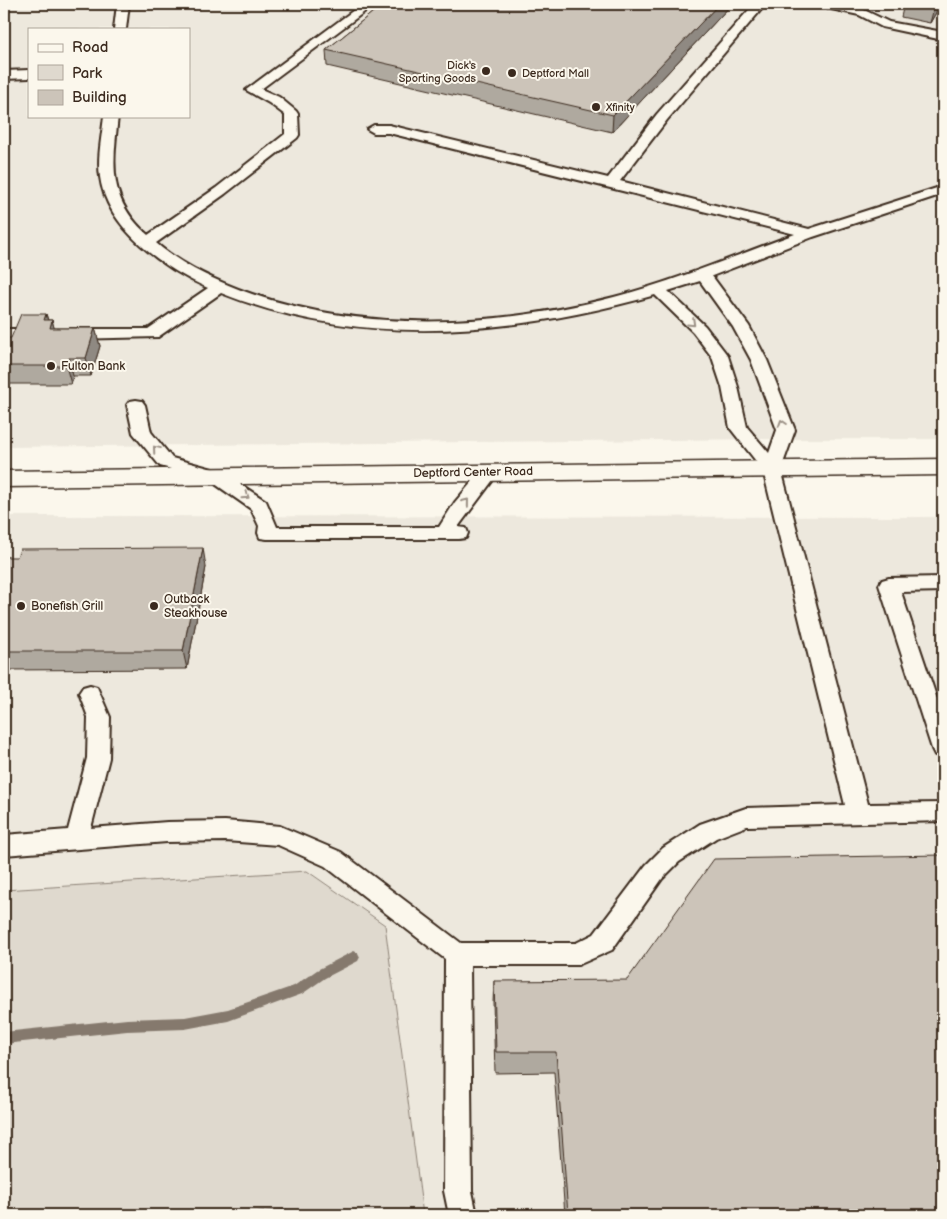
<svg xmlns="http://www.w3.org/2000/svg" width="947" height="1219" viewBox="0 0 947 1219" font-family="'Balsamiq Sans',sans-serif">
<rect width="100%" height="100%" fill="#fbf7ec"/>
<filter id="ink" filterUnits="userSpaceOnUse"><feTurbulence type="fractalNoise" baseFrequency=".02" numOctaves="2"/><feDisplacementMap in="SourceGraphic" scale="10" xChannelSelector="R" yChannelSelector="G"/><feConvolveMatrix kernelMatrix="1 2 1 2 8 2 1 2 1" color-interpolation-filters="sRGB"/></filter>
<g filter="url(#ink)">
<g fill="#ede8dd" fill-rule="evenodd">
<path d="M4 4H943V439H765L4 447ZM29 29H189V116H29Z"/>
<polygon points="4,516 943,517 943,1215 423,1215 385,925 307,871 4,890"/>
</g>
<polygon fill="#dfd9ce" stroke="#8d8276" points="307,871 385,925 423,1215 288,1215 287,1209 242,1215 4,1215 4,890"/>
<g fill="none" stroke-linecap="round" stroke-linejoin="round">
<polygon fill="#85796d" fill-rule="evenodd" points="354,951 358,953 360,957 358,961 325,978 302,994 228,1021 185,1029 127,1031 4,1044 4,1032 127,1019 185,1017 228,1009 294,986 317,970"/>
<g stroke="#3b2a1e" stroke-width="4">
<g id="lane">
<polygon points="117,4 129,4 126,29 114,29"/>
<path d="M362 4H375L261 89 279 97 296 111 298 114 299 135 297 138 225 194 156 243C184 267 218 282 252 294 368 333 497 327 614 297 676 281 734 256 795 234L389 133H374L367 129 374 125H389L608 178 657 114 754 4H766L667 120 620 181 809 229 943 186V194L813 237 712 276 749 326 767 360 795 430 781 469 868 804 943 803V821L747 826 716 838 679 862 662 879 612 950 578 965H470L472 1191 477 1215H449L444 1191 445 959 325 866 278 845 225 841 167 842 4 855V835L68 830 87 758 88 717 79 693 83 687 90 685 97 687 110 717 109 758 91 828 167 822 225 821 280 826 341 852 461 943H576L594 934 646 865 663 848 700 824 746 808 845 805 763 470 730 428 722 387 712 357 693 332 655 295C513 335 361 349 221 293L158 337 71 339 65 337 63 334 65 331 71 329H148L208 288C165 269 107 229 100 177 97 157 102 136 104 116H118C113 165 107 199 148 235L216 188 285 134V115L269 103 246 90ZM700 281 733 327 751 360 777 430 769 453 747 427 738 387 728 356 705 326 668 291Z"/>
<polygon points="815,4 837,4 862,9 889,22 943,32 943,40 882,27 859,15 817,6"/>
<polygon points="29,70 29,78 4,79 4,71"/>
<polygon points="4,329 40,329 46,331 48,334 46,337 40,339 4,339"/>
<polygon points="136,400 142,401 145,405 151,432 172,458 220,471 266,501 277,527 439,527 455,502 484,468 490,466 496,468 499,472 458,527 466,528 468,533 466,538 459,539 267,539 260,538 258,533 259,526 251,509 208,479 160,466 133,433 127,405 130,401"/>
<polygon points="943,577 943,591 901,592 943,717 943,758 935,755 932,749 879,585 882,580 889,578"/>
</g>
</g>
<g stroke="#3b2a1e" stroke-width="3">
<polygon id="primary" points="943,459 943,475 4,487 4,471"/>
</g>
<use href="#lane" fill="#fbf7ec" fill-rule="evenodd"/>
<use href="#primary" fill="#fbf7ec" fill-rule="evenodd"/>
</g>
<g fill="#afa99f" stroke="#3b2a1e">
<polygon points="383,4 732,4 612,132 327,66 326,50"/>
<polygon points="904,4 943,4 941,4 930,23 901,17"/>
<polygon points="46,314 48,320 52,320 54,328 95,328 100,346 91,376 73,376 71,384 4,384 4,348"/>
<polygon points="4,557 206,567 187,669 4,670"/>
<polygon points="494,981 943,1215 565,1215 554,1072 495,1073 493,1002"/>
</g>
<g fill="#8f8982" stroke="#3b2a1e">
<polygon points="719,4 732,4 612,132 613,115"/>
<polygon points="936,4 941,4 930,23 934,8"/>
<polygon points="46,314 50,328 52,320 57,338 44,320"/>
<polygon points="95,328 100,346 91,376 86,358"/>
<polygon points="69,358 73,376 71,384 66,366"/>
<polygon points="203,548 206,567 187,669 183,651"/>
</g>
<g fill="#ccc4b9" stroke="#3b2a1e">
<polygon points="383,4 719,4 613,115 326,50"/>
<polygon points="914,4 936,4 934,8"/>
<polygon points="21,314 46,314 44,320 52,320 50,328 95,328 86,358 69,358 66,366 4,366 4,348 8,338 11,338"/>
<polygon points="203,548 183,651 4,651 4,557 17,557 20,549"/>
<polygon points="943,855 943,1215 568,1215 556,1052 496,1052 494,981 627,980 714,859"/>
</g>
<defs><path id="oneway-chevron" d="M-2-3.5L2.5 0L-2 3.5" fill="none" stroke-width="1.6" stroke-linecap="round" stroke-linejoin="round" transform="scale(1.25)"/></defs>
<g stroke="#9b9085">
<use href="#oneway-chevron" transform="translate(692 323) rotate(44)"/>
<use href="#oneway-chevron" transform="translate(782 423) rotate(-108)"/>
<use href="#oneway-chevron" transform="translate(156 449) rotate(-130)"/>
<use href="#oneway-chevron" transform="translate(246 496) rotate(34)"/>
<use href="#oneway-chevron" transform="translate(466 502) rotate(-51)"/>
</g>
</g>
<g fill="#3b2a1e" stroke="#fbf7ec" stroke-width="2">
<circle cx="486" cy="71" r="5"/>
<circle cx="512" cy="73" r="5"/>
<circle cx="596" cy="107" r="5"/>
<circle cx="51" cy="366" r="5"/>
<circle cx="21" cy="606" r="5"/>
<circle cx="154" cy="606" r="5"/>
</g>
<g text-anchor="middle" stroke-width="4" stroke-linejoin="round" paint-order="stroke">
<g font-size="11" fill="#3b2a1e" stroke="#fbf7ec" text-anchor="start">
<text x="476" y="69" text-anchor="end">Dick's<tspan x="476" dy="13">Sporting Goods</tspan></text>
<text x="522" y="77">Deptford Mall</text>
<text x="606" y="111">Xfinity</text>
</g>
<g font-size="12" fill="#3b2a1e" stroke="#fbf7ec" text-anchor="start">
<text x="61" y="370">Fulton Bank</text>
<text x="164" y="603">Outback<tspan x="164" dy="14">Steakhouse</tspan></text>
<text x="31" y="610">Bonefish Grill</text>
</g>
<g font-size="12" fill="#3b2a1e" stroke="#fbf7ec">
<text transform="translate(473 472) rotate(-1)" y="4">Deptford Center Road</text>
</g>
</g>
<rect width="947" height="1219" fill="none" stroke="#fbf7ec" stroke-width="20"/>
<rect x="10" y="10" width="927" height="1199" fill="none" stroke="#3b2a1e" stroke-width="2" filter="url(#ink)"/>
<rect x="28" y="28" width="162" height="90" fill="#fbf7ec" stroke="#aea59a"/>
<rect x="38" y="44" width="25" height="8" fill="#fbf7ec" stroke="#aea59a"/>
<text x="72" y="52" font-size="15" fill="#3b2a1e">Road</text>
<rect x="38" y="65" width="25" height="15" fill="#dfd9ce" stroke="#aea59a"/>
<text x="72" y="78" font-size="15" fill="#3b2a1e">Park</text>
<rect x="38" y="90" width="25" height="15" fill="#ccc4b9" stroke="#aea59a"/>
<text x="72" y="102" font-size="15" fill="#3b2a1e">Building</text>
</svg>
